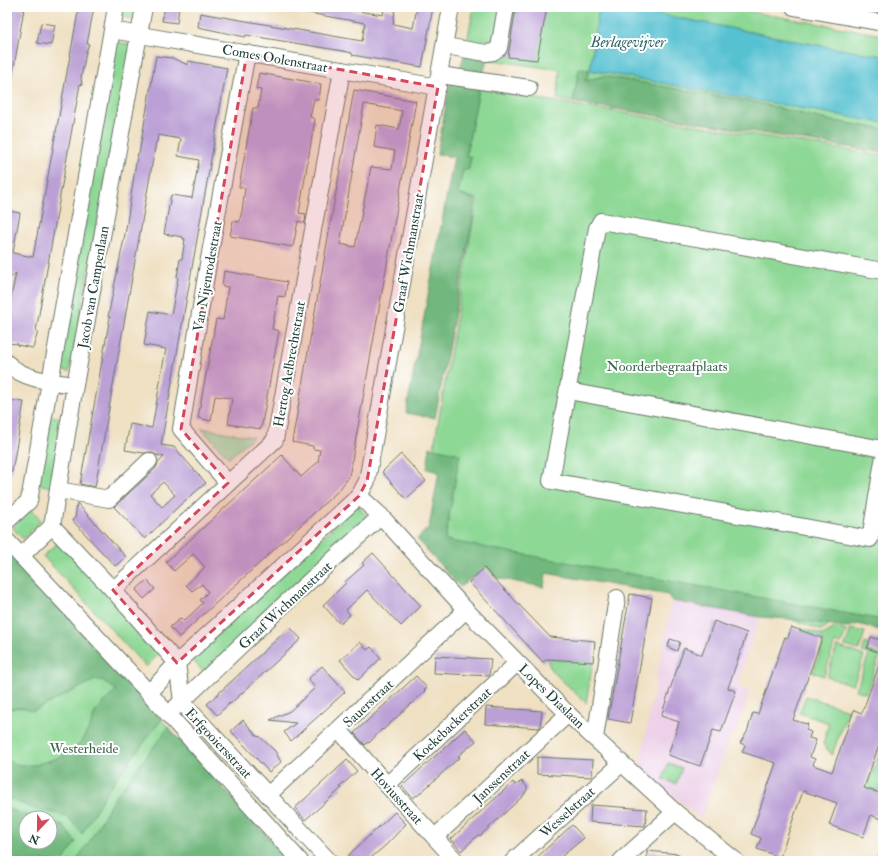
<svg xmlns="http://www.w3.org/2000/svg" width="890" height="868" viewBox="0 0 890 868" font-family="'IM FELL Double Pica',serif">
<rect width="100%" height="100%" fill="#fff"/>
<filter id="ink" filterUnits="userSpaceOnUse"><feTurbulence type="fractalNoise" baseFrequency=".025" numOctaves="2"/><feDisplacementMap in="SourceGraphic" scale="8" xChannelSelector="R" yChannelSelector="G"/><feConvolveMatrix kernelMatrix="1 2 1 2 8 2 1 2 1" color-interpolation-filters="sRGB"/></filter>
<filter id="wash" filterUnits="userSpaceOnUse"><feTurbulence type="fractalNoise" baseFrequency=".012" numOctaves="4" result="noise"/><feDisplacementMap in="SourceGraphic" scale="16" xChannelSelector="R" yChannelSelector="G"/><feGaussianBlur stdDeviation="0.9" result="paint"/><feColorMatrix in="noise" values="0 0 0 0 0 0 0 0 0 0 0 0 0 0 0 0 0 1.4 0 .05"/><feComposite in="paint" operator="in"/></filter>
<g filter="url(#wash)">
<rect width="100%" height="100%" fill="#efe0c2"/>
<polygon fill="#edd1e9" points="672,601 760,617 736,686 749,691 735,734 731,733 701,819 639,767"/>
<g fill="#8ed895" stroke="#568a64" fill-rule="evenodd">
<polygon points="121,7 138,7 135,20 120,16"/>
<polygon points="474,7 599,7 590,70 883,123 883,129 827,120 758,103 603,76 584,81 589,70 579,70 573,102 557,99 560,70 464,56"/>
<polygon points="622,7 724,7 883,35 883,56 833,48"/>
<polygon points="117,42 131,45 69,372 58,369"/>
<polygon points="479,89 883,156 883,626 439,545 458,457 433,452 477,199 458,194"/>
<polygon points="50,416 63,418 51,487 37,484"/>
<polygon points="201,428 253,437 229,458"/>
<polygon points="357,505 370,520 204,673 192,659"/>
<polygon points="29,510 34,512 40,519 38,524 23,539 15,531 13,527"/>
<polygon points="60,541 161,652 146,667 43,556"/>
<path d="M7 550C102 653 195 758 290 861H7ZM26 818H50V842H26Z"/>
<polygon points="790,619 830,624 821,630"/>
<polygon points="836,627 846,631 841,644 835,642 824,676 813,672 823,645 823,639 802,631 801,628 823,635"/>
<polygon points="851,629 865,632 859,650 845,646"/>
<polygon points="865,643 868,644 866,650 880,655 866,693 856,690 869,654 862,652"/>
<polygon points="837,646 864,656 853,685 827,677"/>
<polygon points="547,659 593,662 586,703 551,670"/>
<polygon points="806,696 848,710 832,755 823,744 829,723 799,713"/>
<polygon points="883,742 883,787 879,786 878,792 867,789"/>
<polygon points="668,763 682,768 676,784 663,779"/>
<polygon points="883,841 883,861 873,861"/>
</g>
<g fill="#72b87e" stroke="#487a59">
<polygon points="464,56 487,59 482,79 458,74"/>
<polygon points="579,69 590,70 585,81 603,76 758,103 827,120 883,129 883,153 573,102"/>
<polygon points="453,81 479,89 466,155 471,157 469,169 463,171 458,194 475,199 472,222 435,418 406,413 454,157 437,154 450,82"/>
<polygon points="430,447 460,454 445,540 883,620 883,631 858,624 848,627 790,619 760,617 672,601 668,595 546,573 544,587 496,578 486,567 460,587 417,539 429,527 439,472 427,469"/>
<path d="M7 550 162 719 107 791 82 834 69 818 55 813 35 809 7 798V760L18 765H35L61 757 79 744 90 727 95 712 116 690 102 680H95L33 711C24 707 16 706 7 711Z"/>
<polygon points="168,728 290,861 76,861 89,842 115,797"/>
<polygon points="7,808 34,818 26,818 26,842 50,842 50,821 63,826 76,842 63,861 7,861"/>
</g>
<polygon fill="#56c1d1" stroke="#3a7f82" points="599,7 622,7 833,48 883,56 883,123 590,70"/>
<g id="blocks">
<g fill="#bba0d6" fill-rule="evenodd">
<polygon points="7,7 24,9 12,78 7,77"/>
<polygon points="79,7 94,7 87,44 89,44 86,52 81,78 82,85 80,84 36,331 38,332 33,348 17,345 18,344 7,343 7,307 9,307 16,273 7,281 7,223 9,211 20,213 13,253 33,257"/>
<polygon points="165,7 179,7 177,23 162,21"/>
<polygon points="303,7 346,7 345,9 383,15 384,9 395,10 393,24 413,28 417,7 433,7 422,67 352,55 352,53 343,51 246,35 245,37 198,27 200,13 362,41 365,23 303,12"/>
<polygon points="516,7 547,7 537,60 508,57"/>
<polygon points="41,23 55,25 51,45 37,43"/>
<path d="M156 56 172 58 188 65V61L227 68 161 445 174 447 206 483 181 504 145 539 114 507 156 468 158 463 164 457 156 455 151 452 144 453 125 450 130 424 152 428 164 359 166 349 144 345 150 311 171 315 178 278 177 277 180 259H182L185 239H183V237L164 234 171 195 192 198 199 160 178 156 181 139 158 135 157 142H156L95 487 80 484 110 317H108L126 229 136 162 138 153 139 154ZM163 482 175 495 162 507 150 494Z"/>
<polygon points="259,73 321,84 319,100 314,99 310,117 315,119 299,213 306,214 305,223 298,221 293,247 230,236 233,221 239,222 242,211 245,188 239,187 253,108 258,108 261,90 256,89"/>
<path d="M354 90 416 101 349 477 339 490 179 637 170 627 181 618 184 621 203 603 200 600 208 592 202 584 192 591 186 585 205 567 193 554 174 571 166 562 282 455 301 477 318 462 320 450 313 449V446L292 442ZM364 104 402 111 399 129 377 125 374 147 395 151 392 169 371 167 355 247 340 244Z"/>
<polygon points="224,271 287,282 285,297 278,296 272,329 279,331 261,429 228,424 232,398 215,396 211,421 198,418 216,319 223,320 228,287 222,286"/>
<polygon points="7,400 24,402 12,472 7,472"/>
<polygon points="401,454 426,481 406,499 382,472"/>
<polygon points="77,503 126,557 115,566 72,520 75,518"/>
<polygon points="373,553 421,606 401,626 367,590 346,610 350,615 340,624 323,605 346,583 345,582 364,565 362,563"/>
<polygon points="484,568 550,637 595,641 593,662 547,659 543,662 469,582"/>
<polygon points="147,580 155,589 144,599 136,590"/>
<polygon points="630,594 652,598 630,723 608,719"/>
<polygon points="714,621 747,633 728,688 736,691 721,732 713,730 700,766 668,755 679,722 661,716 684,648 702,655"/>
<polygon points="290,627 301,639 230,704 228,703 229,704 217,715 207,704"/>
<polygon points="791,627 822,638 793,720 803,723 808,724 806,730 811,732 809,738 816,740 810,757 815,759 813,765 832,772 854,710 862,713 882,657 883,657 883,733 864,788 883,794 883,820 871,815 863,837 829,825 837,803 803,791 780,857 757,849 761,838 751,834 776,763 742,752 745,745 740,743 747,732 753,713 758,714 785,637 788,638"/>
<polygon points="871,637 883,641 883,654 867,648"/>
<polygon points="670,639 680,642 677,651 668,647"/>
<polygon points="360,642 367,650 371,647 381,658 358,680 340,660"/>
<polygon points="435,656 491,659 489,676 434,673"/>
<polygon points="322,666 345,692 291,741 284,732 296,723 270,720 290,711 315,688 308,679"/>
<polygon points="416,676 427,688 424,690 425,691 383,730 382,729 369,743 368,742 365,745 354,733"/>
<polygon points="486,707 542,711 540,727 539,728 485,724"/>
<polygon points="243,720 258,737 259,736 275,751 281,762 269,772 231,731"/>
<polygon points="465,729 476,741 458,756 460,757 417,796 417,795 413,798 402,786"/>
<polygon points="537,757 593,760 592,777 537,774"/>
<polygon points="347,760 357,771 340,787 342,788 335,794 305,820 295,808"/>
<polygon points="522,781 527,787 527,790 523,796 480,836 478,835 461,851 451,839 513,782 516,785"/>
<polygon points="591,805 647,809 645,826 590,822"/>
<polygon points="395,812 406,824 386,845 367,861 342,861"/>
<polygon points="572,825 584,838 556,861 533,861"/>
<polygon points="647,851 679,854 679,861 647,861"/>
</g>
</g>
</g>
<g filter="url(#ink)">
<use href="#blocks" fill-opacity="0" stroke="#687666" stroke-width="1"/>
<g fill="none" stroke-linecap="round" stroke-linejoin="round">
<g stroke="#687666" stroke-width="18">
<g id="minor">
<polyline points="794,7 883,23"/>
<polyline points="112,30 438,87"/>
<polyline points="445,46 486,53 493,52 499,48 506,7"/>
<polyline points="440,75 529,88"/>
<polyline points="883,271 601,221 597,228 551,481 870,539 883,461"/>
<path d="M7 363C23 380 53 382 75 385"/>
<polyline points="568,391 883,449"/>
<polyline points="228,483 181,429 208,264 247,53"/>
<polyline points="58,490 109,499 149,461"/>
<polyline points="359,496 381,516 466,610 568,714 675,812 736,861"/>
<polyline points="7,521 29,501 116,7"/>
<polyline points="52,526 113,590 177,663 182,702 329,861"/>
<polyline points="7,541 149,693 300,861"/>
<polyline points="21,556 52,526 75,385 144,7"/>
<polyline points="113,590 275,440 342,70"/>
<polyline points="149,693 177,663 359,496 367,481 451,7"/>
<polyline points="176,707 279,609 381,516"/>
<polyline points="339,730 387,785 456,861"/>
<polyline points="595,738 617,598"/>
<polyline points="387,785 517,663"/>
<polyline points="268,795 466,610"/>
<polyline points="435,837 568,714"/>
<polyline points="513,861 621,764"/>
<polyline points="621,861 675,812"/>
</g>
</g>
<use href="#minor" stroke="#fff" stroke-width="16"/>
</g>
</g>
<path fill="#d1495b" fill-opacity="0.2" stroke="#d1495b" stroke-width="3" stroke-dasharray="8 5" stroke-linejoin="round" d="M247 53 438 87 367 481 359 496 177 663 113 590 228 483 181 429Z"/>
<g text-anchor="middle" stroke-width="4" stroke-linejoin="round" paint-order="stroke">
<g font-size="14" fill="#1f3d34" stroke="#fff">
<text transform="translate(275 58) rotate(10)" y="5">Comes Oolenstraat</text>
<text transform="translate(408 253) rotate(-80)" y="5">Graaf Wichmanstraat</text>
<text transform="translate(207 276) rotate(-80)" y="5">Van Nijenrodestraat</text>
<text transform="translate(93 287) rotate(-80)" y="5">Jacob van Campenlaan</text>
<text transform="translate(289 364) rotate(-80)" y="5">Hertog Aelbrechtstraat</text>
<text transform="translate(285 605) rotate(-43)" y="5">Graaf Wichmanstraat</text>
<text transform="translate(552 696) rotate(44)" y="5">Lopes Diaslaan</text>
<text transform="translate(368 703) rotate(-43)" y="5">Sauerstraat</text>
<text transform="translate(452 724) rotate(-43)" y="5">Koekebackerstraat</text>
<text transform="translate(219 743) rotate(47)" y="5">Erfgooiersstraat</text>
<text transform="translate(501 776) rotate(-43)" y="5">Janssenstraat</text>
<text transform="translate(397 796) rotate(48)" y="5">Hoviusstraat</text>
<text transform="translate(567 812) rotate(-42)" y="5">Wesselstraat</text>
</g>
<g font-size="14" fill="#3b644c" stroke="#fff">
<text x="667" y="371">Noorderbegraafplaats</text>
<text x="84" y="753">Westerheide</text>
</g>
<g font-size="15" font-style="italic" fill="#306563" stroke="#fff">
<text x="628" y="47">Berlagevijver</text>
</g>
</g>
<rect width="890" height="868" fill="none" stroke="#fff" stroke-width="24"/>
<g transform="translate(38 830) rotate(202)"><circle r="19" fill="#ffffff" stroke="#a5b1ae"/>
<path d="M0-3L7 15L0 10L-7 15Z" fill="#d1495b"/>
<text y="-6" font-size="11" font-weight="bold" text-anchor="middle" fill="#1f3d34">N</text>
</g>
</svg>
